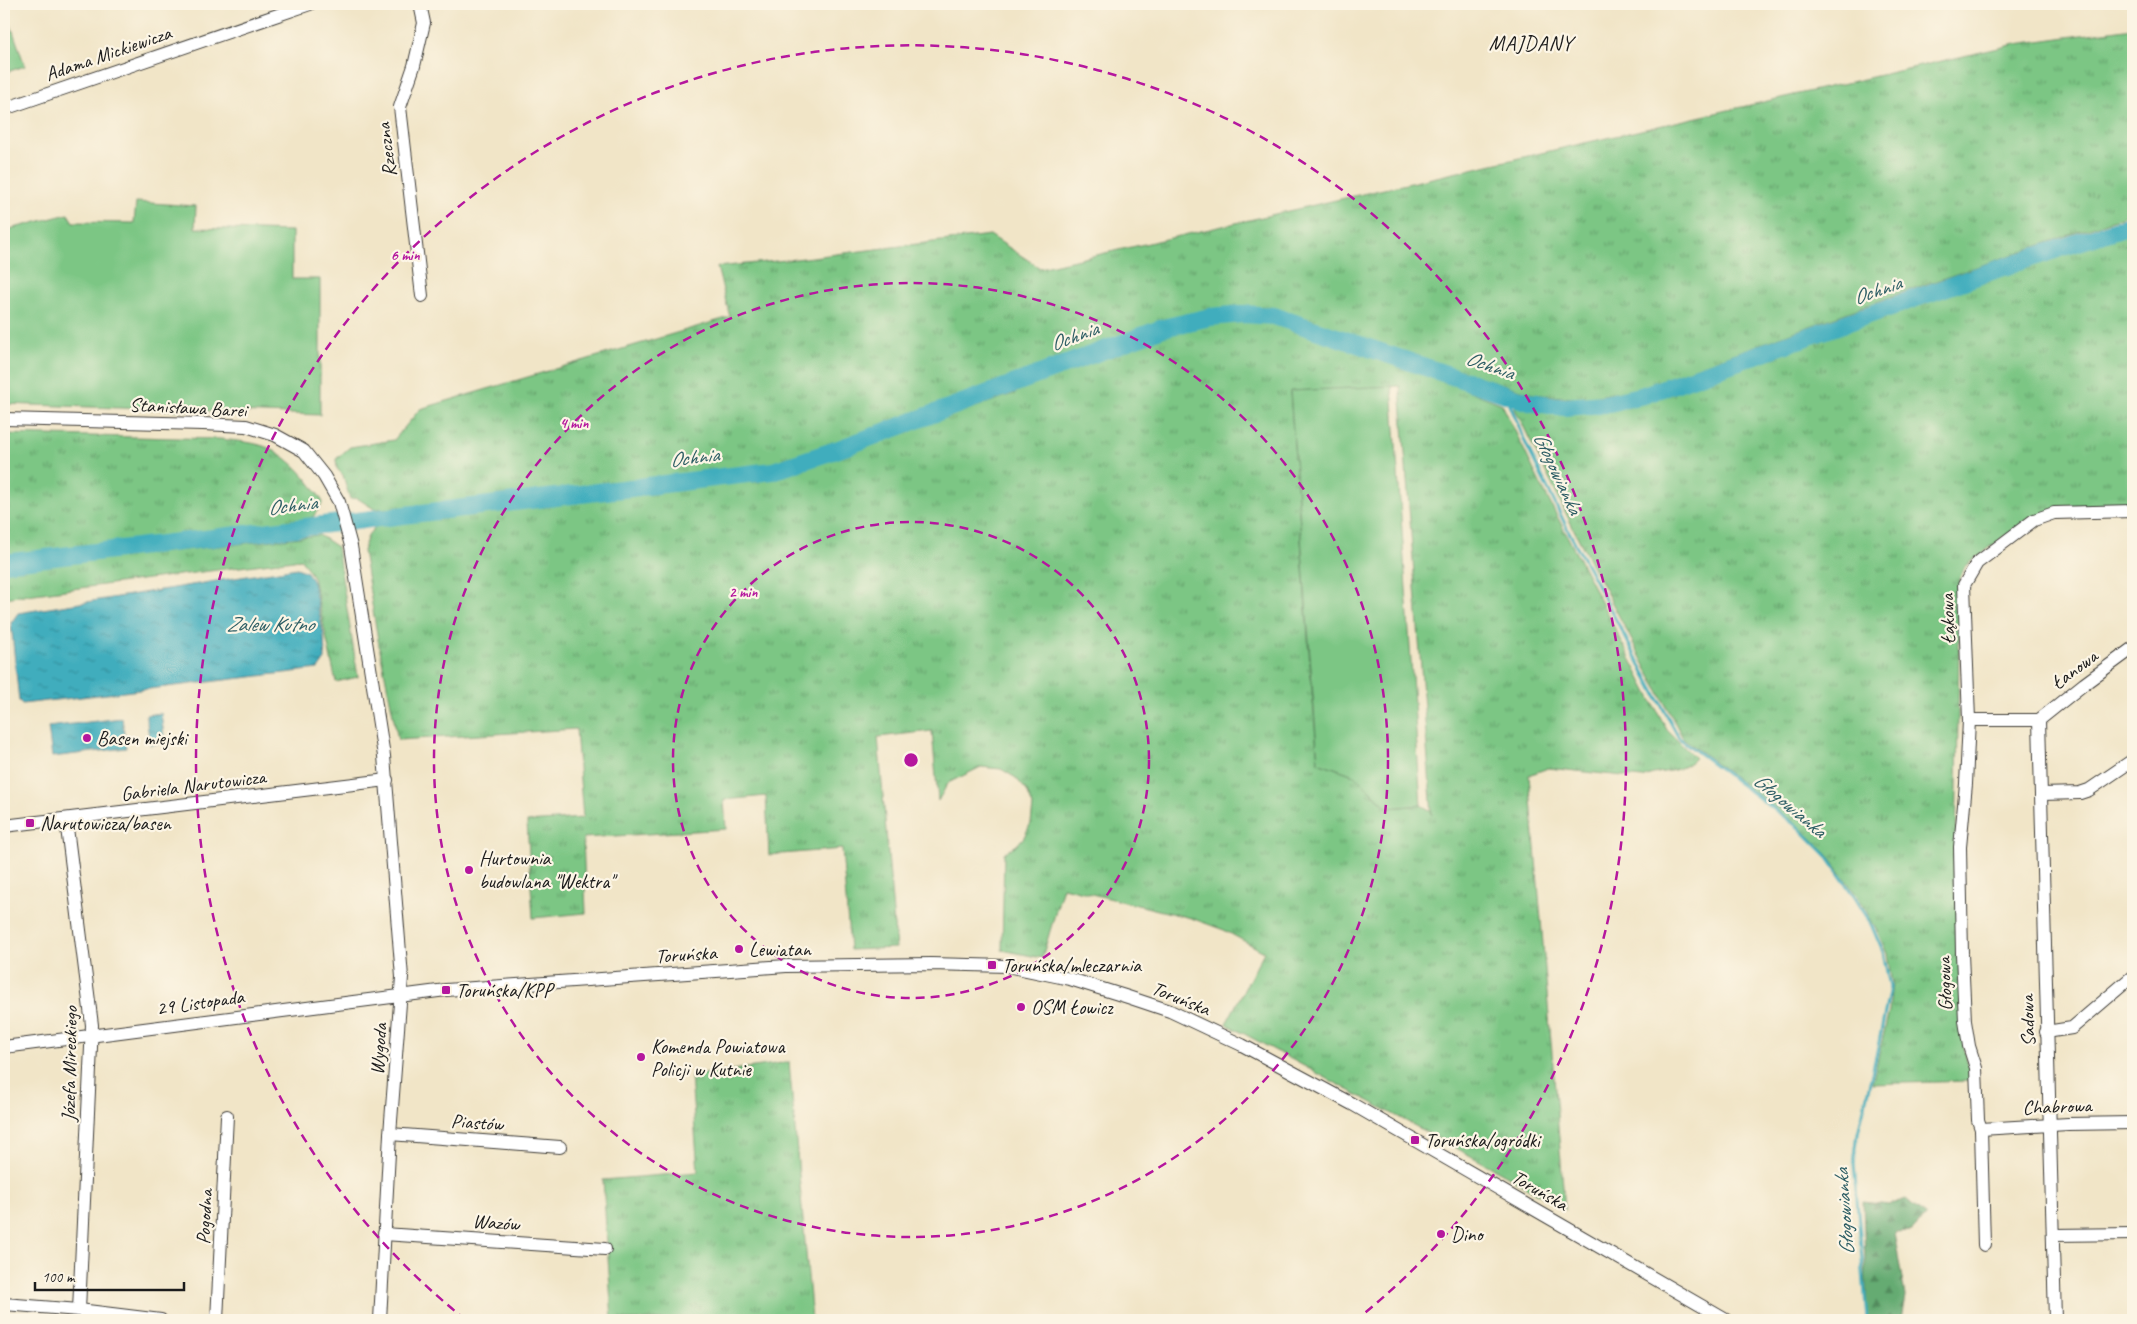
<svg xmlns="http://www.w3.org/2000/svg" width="2137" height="1324" viewBox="0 0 2137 1324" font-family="Caveat,sans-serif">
<defs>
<pattern id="grass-tufts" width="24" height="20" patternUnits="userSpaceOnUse" patternTransform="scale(1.25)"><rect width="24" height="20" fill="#7cc684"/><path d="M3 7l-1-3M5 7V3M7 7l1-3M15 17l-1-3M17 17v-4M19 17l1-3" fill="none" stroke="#65a06b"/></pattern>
<pattern id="forest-firs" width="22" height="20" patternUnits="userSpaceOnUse" patternTransform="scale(1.25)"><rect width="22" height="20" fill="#65ab72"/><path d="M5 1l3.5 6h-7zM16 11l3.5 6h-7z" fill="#528a5d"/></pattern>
<pattern id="water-ripples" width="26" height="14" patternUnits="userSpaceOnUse" patternTransform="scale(1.25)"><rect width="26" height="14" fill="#3fadbd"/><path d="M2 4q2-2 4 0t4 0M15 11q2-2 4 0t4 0" fill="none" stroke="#348c99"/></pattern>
</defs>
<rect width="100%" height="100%" fill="#fcf5e5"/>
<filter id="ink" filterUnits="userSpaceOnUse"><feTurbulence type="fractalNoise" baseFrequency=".02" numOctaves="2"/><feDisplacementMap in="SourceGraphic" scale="10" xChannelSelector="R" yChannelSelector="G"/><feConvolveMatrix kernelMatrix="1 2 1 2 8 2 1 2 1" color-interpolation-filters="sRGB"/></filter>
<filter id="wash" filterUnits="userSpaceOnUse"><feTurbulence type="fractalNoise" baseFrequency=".0096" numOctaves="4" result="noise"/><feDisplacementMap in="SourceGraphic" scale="20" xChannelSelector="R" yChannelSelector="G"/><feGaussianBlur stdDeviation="1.12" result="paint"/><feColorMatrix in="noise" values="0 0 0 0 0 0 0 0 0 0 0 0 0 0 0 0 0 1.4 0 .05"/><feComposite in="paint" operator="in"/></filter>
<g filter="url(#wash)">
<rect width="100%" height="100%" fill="#f1e5c7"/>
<g fill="url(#grass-tufts)" stroke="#4c7150" fill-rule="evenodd">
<polygon points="4,4 7,4 6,11 25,66 4,73 9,88 4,90"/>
<polygon points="2133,28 2133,213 1901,293 1637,389 1581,399 1534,394 1292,317 1248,308 1199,313 1156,324 1018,375 880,428 775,463 408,508 374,509 357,498 350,499 343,475 337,469 336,459 350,447 394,440 420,409 730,317 717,267 796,259 990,235 1040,268 2016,44"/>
<polygon points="2133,226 2133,506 2031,517 1965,566 1960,578 1956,854 1963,1042 1971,1081 1872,1084 1889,1011 1892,983 1887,954 1878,933 1862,903 1828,855 1800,827 1683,738 1579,540 1514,407 1515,404 1556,411 1606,410 1655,397 1706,380 1736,367"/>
<path d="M1239 321H1261L1282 326 1343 347 1382 356 1502 404 1541 485 1667 730 1695 758C1677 776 1664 768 1642 778L1548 768 1529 775 1565 1210 1506 1175 1226 1024 1264 952 1224 930 1191 918 1063 887 1042 958 1002 950 1004 853 1017 845 1024 837 1031 823 1033 806 1027 791 1016 778 1001 769 981 767 948 783 938 801 932 731 878 737 896 948 850 950 842 849 769 855 766 796 724 800 726 829 583 838 586 913 533 918 527 822 583 818 576 729 398 740 378 640 363 551 368 535 376 526 787 474 1015 393 1029 385 1159 338 1203 324ZM1400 386 1432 815 1431 811 1421 805 1388 808 1354 775 1318 762C1307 639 1300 515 1290 392Z"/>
<path d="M4 434 220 439C237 441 256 442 271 449 293 460 310 481 323 502L313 517 298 521 4 558Z"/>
<polygon points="319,535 337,547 358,677 336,682 313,577 301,559 4,598 4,570"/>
<polygon points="789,1062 812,1320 612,1320 603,1180 698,1172 691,1076"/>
</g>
<polygon fill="url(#forest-firs)" stroke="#406447" points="1906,1199 1926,1216 1912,1231 1894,1232 1905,1296 1901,1320 1867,1320 1863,1202 1889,1205"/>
<g fill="#7cc684" stroke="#4c7150">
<polygon points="136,202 196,206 195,228 292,231 292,279 320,279 320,415 4,404 4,238 6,230 68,214 73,222 134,223"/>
<polygon points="1392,386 1421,805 1388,808 1354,775 1318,762 1290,391"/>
</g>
<g fill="url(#water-ripples)" stroke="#2e646c">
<polygon points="297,568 307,572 313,582 324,636 325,659 318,669 22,704 19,701 11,623 18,613"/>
<polygon points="161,713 165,743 150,745 146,715"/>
<polygon points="122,718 126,748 52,757 48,727"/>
</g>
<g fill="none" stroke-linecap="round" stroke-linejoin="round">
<polyline stroke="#3fadbd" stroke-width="3" points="1505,393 1526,444 1567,528 1679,738 1798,827 1826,855 1856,899 1870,922 1883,952 1890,987 1877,1052 1858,1133 1854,1163 1867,1320"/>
<polyline stroke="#3fadbd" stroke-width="18" points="4,563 773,471 839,449 1163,328 1210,317 1243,314 1274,316 1529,402 1564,407 1605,404 1644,395 1992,271 2133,224"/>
</g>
</g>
<g filter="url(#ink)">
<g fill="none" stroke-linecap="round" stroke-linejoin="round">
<g stroke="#3c3a36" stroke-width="14">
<g id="minor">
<polyline points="420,4 424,23 414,66 400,107 422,296"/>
<polyline points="4,109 310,4"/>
<polyline points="4,419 203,424 246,426 275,435 304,451 324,476 339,502 351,546 384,756 402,977 390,1134 380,1320"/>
<polyline points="1969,720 1966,784 1960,847 1962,954 1965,1021 1969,1046 1976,1068 1978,1120 1981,1129 1984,1245"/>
<polyline points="2039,720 2055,1320"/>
<polyline points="2039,720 1969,720 1964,585 1977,563 2034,520 2054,513 2133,511"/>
<polyline points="2039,720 2084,684 2133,648"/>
<polyline points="2041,794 2080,793 2089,790 2133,760"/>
<polyline points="66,820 92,1025 79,1310"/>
<polyline points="4,826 387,780"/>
<polyline points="2046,1032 2072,1028 2133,976"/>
<polyline points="4,1047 446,990 786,966 931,964 1007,966 1070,979 1128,997 1170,1011 1242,1045 1352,1104 1726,1320"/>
<polyline points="1981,1129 2068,1124 2133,1123"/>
<polyline points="390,1134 560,1147"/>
<polyline points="384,1234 605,1249"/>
<polyline points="2053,1235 2133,1234"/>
<polyline points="4,1304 79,1310 161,1320"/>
<polyline points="217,1320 227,1116"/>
</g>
</g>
<use href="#minor" stroke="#fff" stroke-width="12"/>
</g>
</g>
<g fill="none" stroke="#b5179e" stroke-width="2.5" stroke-dasharray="9 6">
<circle cx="911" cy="760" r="238"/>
<circle cx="911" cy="760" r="477"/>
<path d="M466 1320A715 715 0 1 1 1356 1320"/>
</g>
<g fill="#b5179e" stroke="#fcf5e5" stroke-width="2">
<circle cx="87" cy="738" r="5"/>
<rect x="25" y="818" width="10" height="10" rx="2.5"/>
<circle cx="469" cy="870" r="5"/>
<circle cx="739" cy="949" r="5"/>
<rect x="987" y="960" width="10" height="10" rx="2.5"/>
<rect x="441" y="985" width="10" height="10" rx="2.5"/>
<circle cx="1021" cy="1007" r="5"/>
<circle cx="641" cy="1057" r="5"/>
<rect x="1410" y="1135" width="10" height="10" rx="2.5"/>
<circle cx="1441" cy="1234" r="5"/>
</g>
<g text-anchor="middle" stroke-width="4.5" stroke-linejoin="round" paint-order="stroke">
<g font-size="20" fill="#1c1c1c" stroke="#fcf5e5">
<text transform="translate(108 53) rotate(-19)" y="7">Adama Mickiewicza</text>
<text transform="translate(386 150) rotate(-97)" y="7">Rzeczna</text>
<text transform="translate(188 407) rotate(3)" y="7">Stanisława Barei</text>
<text transform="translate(1947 619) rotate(-92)" y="7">Łąkowa</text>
<text transform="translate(2074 669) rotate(-37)" y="7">Łanowa</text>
<text transform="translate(193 785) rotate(-7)" y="7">Gabriela Narutowicza</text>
<text transform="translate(686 954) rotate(-4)" y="7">Toruńska</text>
<text transform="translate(1944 984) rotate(-92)" y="7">Głogowa</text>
<text transform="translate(1181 998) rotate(22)" y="7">Toruńska</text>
<text transform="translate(200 1002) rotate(-8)" y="7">29 Listopada</text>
<text transform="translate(2027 1021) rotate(-92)" y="7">Sadowa</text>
<text transform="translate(378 1049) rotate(-86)" y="7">Wygoda</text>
<text transform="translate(69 1064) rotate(-89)" y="7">Józefa Mireckiego</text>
<text transform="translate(2057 1106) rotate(-2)" y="7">Chabrowa</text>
<text transform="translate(477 1122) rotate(4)" y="7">Piastów</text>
<text transform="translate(1540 1190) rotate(30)" y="7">Toruńska</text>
<text transform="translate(204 1217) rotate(-87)" y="7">Pogodna</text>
<text transform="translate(496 1222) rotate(4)" y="7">Wazów</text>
</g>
<g font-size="20" fill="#1c1c1c" stroke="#fcf5e5" text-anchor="start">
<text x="97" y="745">Basen miejski</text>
<text x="40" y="830">Narutowicza/basen</text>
<text x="479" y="865">Hurtownia<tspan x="479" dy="23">budowlana "Wektra"</tspan></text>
<text x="749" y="956">Lewiatan</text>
<text x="1002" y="972">Toruńska/mleczarnia</text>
<text x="456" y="997">Toruńska/KPP</text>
<text x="1031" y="1014">OSM Łowicz</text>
<text x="651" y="1053">Komenda Powiatowa<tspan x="651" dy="23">Policji w Kutnie</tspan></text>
<text x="1425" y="1147">Toruńska/ogródki</text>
<text x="1451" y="1241">Dino</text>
</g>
<g font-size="21" letter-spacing="1" fill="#1c1c1c" stroke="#fcf5e5">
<text x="1531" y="50">MAJDANY</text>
</g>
<g font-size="21" font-style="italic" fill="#2c5d64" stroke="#fcf5e5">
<text transform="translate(1877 290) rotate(-19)" y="7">Ochnia</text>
<text transform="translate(1074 336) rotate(-20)" y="7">Ochnia</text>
<text transform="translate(1490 365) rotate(19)" y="7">Ochnia</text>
<text transform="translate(694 457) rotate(-7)" y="7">Ochnia</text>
<text transform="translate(1558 473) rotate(65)" y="7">Głogowianka</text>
<text transform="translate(292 505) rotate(-7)" y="7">Ochnia</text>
<text x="270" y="631">Zalew Kutno</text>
<text transform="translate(1790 805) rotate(40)" y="7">Głogowianka</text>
<text transform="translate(1844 1212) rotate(-94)" y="7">Głogowianka</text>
</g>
</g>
<circle cx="911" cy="760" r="8" fill="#b5179e" stroke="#fcf5e5" stroke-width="2.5"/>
<g font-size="15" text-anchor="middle" font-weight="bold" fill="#b5179e" stroke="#fcf5e5" stroke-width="4.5" stroke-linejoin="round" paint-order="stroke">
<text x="405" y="260">6 min</text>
<text x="574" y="428">4 min</text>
<text x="743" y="597">2 min</text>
</g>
<rect width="2137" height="1324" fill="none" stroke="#fcf5e5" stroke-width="20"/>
<path d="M35 1282v8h149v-8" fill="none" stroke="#1c1c1c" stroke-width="2.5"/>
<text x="42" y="1282" font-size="15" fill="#1c1c1c" stroke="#fcf5e5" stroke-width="4" paint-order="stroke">100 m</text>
</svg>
